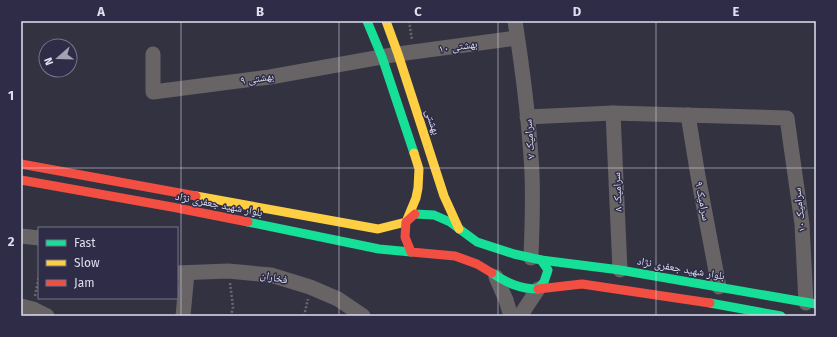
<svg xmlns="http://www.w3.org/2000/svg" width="837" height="337" viewBox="0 0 837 337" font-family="'Fira Sans','Noto Naskh Arabic',sans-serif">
<rect width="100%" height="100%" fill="#333241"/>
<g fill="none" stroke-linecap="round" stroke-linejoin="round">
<g stroke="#6a686c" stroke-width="2.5" stroke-dasharray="2 2" stroke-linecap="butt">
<polyline points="409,21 412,40"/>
<polyline points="230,283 233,307 231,316"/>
<polyline points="35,296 39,276"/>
<polyline points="304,316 308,299"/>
</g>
<g stroke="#686364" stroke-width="15">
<path d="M515 21C522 66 528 112 531 157 534 191 532 224 531 258"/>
<polyline points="153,54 153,92 270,77 398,54 413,52 517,38"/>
<polyline points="613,113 620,270"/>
<polyline points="688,115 698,176 719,287"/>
<polyline points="527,117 613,113 787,118 802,224 806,303"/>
<polyline points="21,236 39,238"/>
<polyline points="177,273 228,271 271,275 310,287 338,299 363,316"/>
<polyline points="496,277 506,300 511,316"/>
<polyline points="21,306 33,309 47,316"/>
<polyline points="183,316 187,273"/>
<polyline points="520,316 538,289"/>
</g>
<g stroke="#16e098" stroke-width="9">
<polyline points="367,21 382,57 414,153"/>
<path d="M415 214 434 215 450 222 477 242 514 254 541 260 548 270 544 282 538 289C520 289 507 283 492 273"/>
<polyline points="248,222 379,249 411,252"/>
<polyline points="541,260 620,270 816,304"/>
<polyline points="710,303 781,316"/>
</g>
<g stroke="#ffcf43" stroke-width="9">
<polyline points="386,21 398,54 444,196 459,229"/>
<polyline points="196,196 378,229 406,222 416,198 418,188 419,169 414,153"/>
</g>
<g stroke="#f24e42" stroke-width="9">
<polyline points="21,164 196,196"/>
<polyline points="21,180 172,207 248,222"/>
<polyline points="415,214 406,222 405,237 411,252 455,256 477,264 492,273"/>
<polyline points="538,289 582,284 710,303"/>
</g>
</g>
<path fill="none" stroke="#dfdff0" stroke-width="1" stroke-opacity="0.55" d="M181 21V316M339 21V316M498 21V316M656 21V316M21 168H816"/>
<g text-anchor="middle" stroke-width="3" stroke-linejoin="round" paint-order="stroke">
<g font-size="11" fill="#dfdff0" stroke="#2e2c47">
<text transform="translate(458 46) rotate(-8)" y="4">بهشتی ۱۰</text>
<text transform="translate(257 78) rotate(-8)" y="4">بهشتی ۹</text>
<text transform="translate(433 122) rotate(72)" y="4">بهشتی</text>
<text transform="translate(529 139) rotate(-95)" y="4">سرامیک ۷</text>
<text transform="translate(617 192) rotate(-93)" y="4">سرامیک ۸</text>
<text transform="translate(703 201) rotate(79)" y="4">سرامیک ۹</text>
<text transform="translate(219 204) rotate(11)" y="4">بلوار شهید جعفری نژاد</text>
<text transform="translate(799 210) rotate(-97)" y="4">سرامیک ۱۰</text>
<text transform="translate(681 268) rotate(10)" y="4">بلوار شهید جعفری نژاد</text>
<text transform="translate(274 277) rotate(12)" y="4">فخاران</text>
</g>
</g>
<rect width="837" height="337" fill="none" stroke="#2e2c47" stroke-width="44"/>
<rect x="38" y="227" width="140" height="72" fill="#2e2c47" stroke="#75748b"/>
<rect x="46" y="240" width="20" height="6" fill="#16e098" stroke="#75748b"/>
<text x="74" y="247" font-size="12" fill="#dfdff0">Fast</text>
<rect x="46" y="260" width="20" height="6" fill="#ffcf43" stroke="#75748b"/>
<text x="74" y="267" font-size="12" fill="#dfdff0">Slow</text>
<rect x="46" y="280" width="20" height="6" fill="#f24e42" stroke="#75748b"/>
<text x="74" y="287" font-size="12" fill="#dfdff0">Jam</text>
<g transform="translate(58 58) rotate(250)"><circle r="19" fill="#2e2c47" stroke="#75748b"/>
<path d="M0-3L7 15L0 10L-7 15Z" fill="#a3a2b3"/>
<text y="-6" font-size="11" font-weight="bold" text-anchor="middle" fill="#dfdff0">N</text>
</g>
<rect x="22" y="22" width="793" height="293" fill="none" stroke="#dfdff0" stroke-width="1.5"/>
<g font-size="13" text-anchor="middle" font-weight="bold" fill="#dfdff0">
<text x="101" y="16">A</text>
<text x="260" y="16">B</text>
<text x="418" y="16">C</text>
<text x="577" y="16">D</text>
<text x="736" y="16">E</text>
<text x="11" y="100">1</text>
<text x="11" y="246">2</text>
</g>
</svg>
